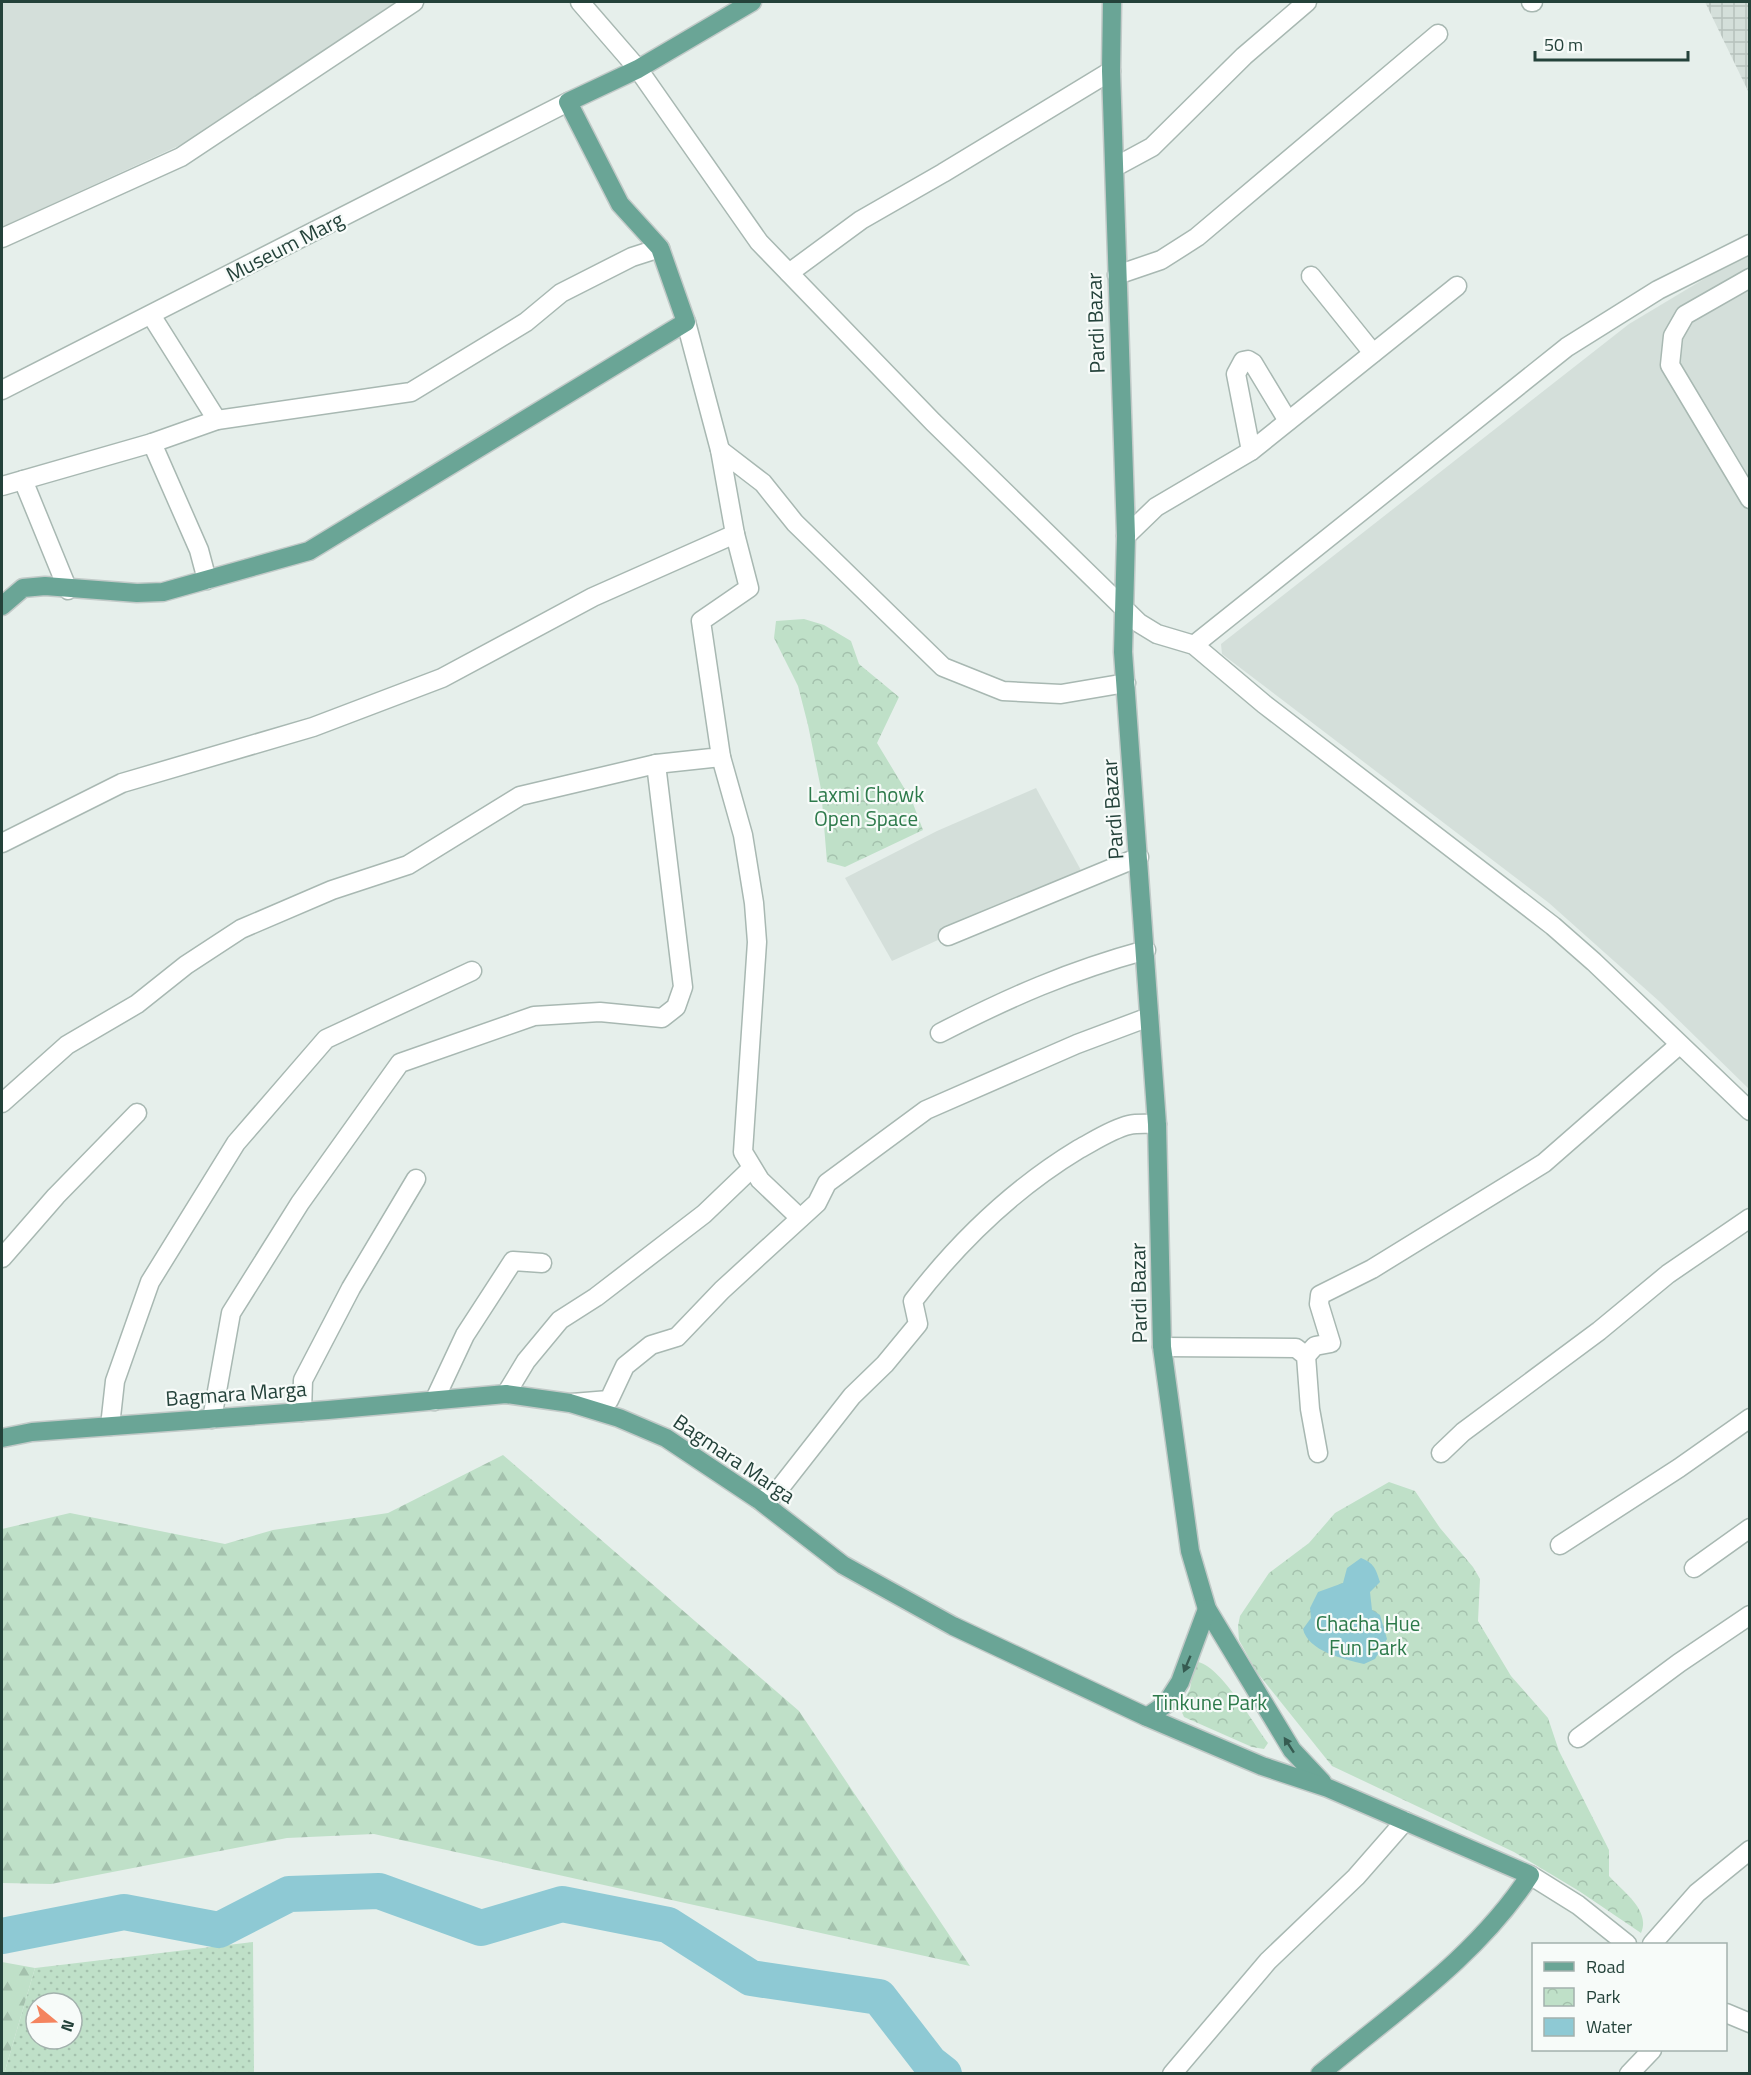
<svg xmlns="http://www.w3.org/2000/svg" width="1751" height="2075" viewBox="0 0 1751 2075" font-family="'Titillium Web',sans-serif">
<defs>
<pattern id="industrial-grid" width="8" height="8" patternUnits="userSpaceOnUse" patternTransform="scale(1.5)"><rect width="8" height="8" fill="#d4dfda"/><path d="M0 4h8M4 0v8" fill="none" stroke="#b6c1bc"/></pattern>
<pattern id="grass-dots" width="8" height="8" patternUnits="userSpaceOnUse" patternTransform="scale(1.5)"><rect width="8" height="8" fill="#bfe0c8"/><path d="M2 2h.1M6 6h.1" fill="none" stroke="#a4c1ad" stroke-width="1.8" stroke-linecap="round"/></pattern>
<pattern id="forest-firs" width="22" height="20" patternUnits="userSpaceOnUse" patternTransform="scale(1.5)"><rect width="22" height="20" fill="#bfe0c8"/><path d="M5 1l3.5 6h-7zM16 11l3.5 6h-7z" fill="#a4c1ad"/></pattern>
<pattern id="park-crowns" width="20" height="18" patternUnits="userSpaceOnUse" patternTransform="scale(1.5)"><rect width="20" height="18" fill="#bfe0c8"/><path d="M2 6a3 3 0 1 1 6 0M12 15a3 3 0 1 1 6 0" fill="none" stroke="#a4c1ad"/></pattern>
</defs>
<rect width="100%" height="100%" fill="#e6efeb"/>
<g fill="#d4dfda">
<polygon points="2,2 396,2 187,142 2,227"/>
<polygon points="1749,252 1749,1089 1660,1002 1549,903 1222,654 1221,644 1629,324"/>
<polygon points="1036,788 1083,874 892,961 845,878 937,831"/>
</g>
<polygon fill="url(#industrial-grid)" points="1705,2 1749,2 1749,93"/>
<path fill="url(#grass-dots)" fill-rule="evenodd" d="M253 1942 254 2073 4 2074 35 1968ZM36 2003H72V2039H36Z"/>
<g fill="url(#forest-firs)">
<polygon points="503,1455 799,1711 970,1966 374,1834 287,1838 51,1884 2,1883 2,1529 70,1513 225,1544 273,1530 388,1513"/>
<polygon points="2,1962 35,1968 4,2074 2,2073"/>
</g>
<g fill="url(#park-crowns)">
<polygon points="804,619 824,625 851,641 859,664 899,697 877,743 912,801 923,830 845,867 827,862 821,789 808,725 798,686 774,638 776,621"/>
<path d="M1389 1482 1415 1491 1440 1528 1473 1567 1480 1579 1478 1621 1511 1676 1548 1718 1559 1751 1609 1850V1876C1623 1892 1651 1910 1641 1933L1579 1891 1514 1852 1332 1766 1256 1671 1239 1640 1238 1626 1240 1616 1269 1573 1309 1543 1335 1513Z"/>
<path d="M1197 1662C1219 1664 1254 1724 1268 1743L1264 1749 1252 1747 1184 1717 1180 1708 1190 1689 1194 1666Z"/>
</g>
<path fill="#8ec9d4" d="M1361 1558C1374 1563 1376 1569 1380 1582L1370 1592 1372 1610 1380 1615 1387 1639 1375 1659 1364 1664C1343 1659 1308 1651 1303 1629L1311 1618 1310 1608 1318 1592 1343 1583 1347 1568Z"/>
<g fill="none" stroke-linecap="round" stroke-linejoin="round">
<polyline stroke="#8ec9d4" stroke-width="36" points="2,1936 124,1912 219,1930 289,1894 379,1891 481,1928 562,1904 668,1925 751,1978 879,1997 930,2063 944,2074"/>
<g stroke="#a8b8b2" stroke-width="21">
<g id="minor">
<polyline points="580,2 638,69 759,242 933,422 1139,623 1157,634 1194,645 1264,704 1553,926 1594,962 1750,1111"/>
<polyline points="1531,2 1533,2"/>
<polyline points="1115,167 1152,147 1244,56 1307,2"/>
<polyline points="2,238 181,157 414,2"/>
<polyline points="789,273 861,220 943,173 1111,71"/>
<polyline points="1117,275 1161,260 1197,237 1438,34"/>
<polyline points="1311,276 1373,353"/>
<polyline points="1750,278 1685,315 1673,336 1670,365 1750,499"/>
<polyline points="151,315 217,420"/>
<polyline points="2,390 568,102"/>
<polyline points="152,443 199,550 207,580"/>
<polyline points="720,450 763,483 795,523 943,667 1003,691 1061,694 1126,683"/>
<polyline points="1251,451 1236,374 1243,361 1248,360 1253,363 1288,421"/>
<polyline points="23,480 68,590"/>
<polyline points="2,486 152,443 217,420 411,392 526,322 561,293 632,257 660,248"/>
<polyline points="1126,536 1156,507 1251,451 1457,286"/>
<polyline points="1194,645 1567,347 1658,290 1750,244"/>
<polyline points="721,757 743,835 754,903 757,942 743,1152 760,1180 800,1218"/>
<polyline points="2,843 122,783 313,727 442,678 593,597 735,534"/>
<polyline points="948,936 1139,857"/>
<path d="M940 1033C1010 997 1069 971 1146 950"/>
<polyline points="2,1103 67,1045 137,1004 186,965 241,929 332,890 408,865 520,796 656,764 721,757 701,621 749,588 735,534 720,450 686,322"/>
<polyline points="2,1258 56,1196 137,1113"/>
<polyline points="1162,1347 1296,1348 1306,1356 1310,1409 1318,1453"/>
<polyline points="1306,1356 1315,1346 1331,1343 1319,1304 1320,1295 1372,1269 1544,1163 1679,1045"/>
<polyline points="506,1394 526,1361 560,1320 596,1297 704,1214 752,1168"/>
<polyline points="434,1401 465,1335 513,1261 542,1263"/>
<polyline points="572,1403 609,1400 625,1366 651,1345 677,1337 722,1290 817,1203 827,1183 926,1110 1077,1044 1149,1017"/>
<polyline points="302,1412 303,1380 351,1288 416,1179"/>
<polyline points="212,1419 231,1313 300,1203 400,1063 534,1016 600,1012 662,1018 676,1007 683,987 656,764"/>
<polyline points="110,1426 115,1381 150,1282 236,1143 326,1039 472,971"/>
<polyline points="1441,1453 1463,1432 1599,1331 1668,1274 1750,1218"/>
<path d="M759 1500 776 1493 852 1396 885 1364 918 1324 913 1301C960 1240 1013 1189 1079 1149 1094 1141 1112 1129 1129 1125 1138 1123 1148 1124 1157 1124"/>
<polyline points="1560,1545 1679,1468 1750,1418"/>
<polyline points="1694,1568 1750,1528"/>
<polyline points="1578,1738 1679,1663 1750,1615"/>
<polyline points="1530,1875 1578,1905 1627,1944"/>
<polyline points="1652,1944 1697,1893 1750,1850"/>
<polyline points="1726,2013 1750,2023"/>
<polyline points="1172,2074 1268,1961 1356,1877 1405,1821"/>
<polyline points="1629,2074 1652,2050"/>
</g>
</g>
<g stroke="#c2cac8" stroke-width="21">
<g id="major">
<polyline points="1112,2 1111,71 1126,536 1123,652 1157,1124 1162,1347 1190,1551 1207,1609 1292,1750 1322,1782"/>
<polyline points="2,606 23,588 45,586 137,593 163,592 309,551 686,322 660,248 620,204 568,102 638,69 752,2"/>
<path d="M2 1438 32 1432 328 1410 506 1394 570 1403 619 1418 666 1438 759 1500 843 1565 953 1626 1147 1717 1262 1766 1328 1788 1530 1875C1477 1957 1394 2012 1320 2074"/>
<polyline points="1147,1717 1166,1704 1180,1682 1207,1609"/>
</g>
</g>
<use href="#minor" stroke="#fff" stroke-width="18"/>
<use href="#major" stroke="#6aa596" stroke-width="18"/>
</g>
<defs><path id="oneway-solid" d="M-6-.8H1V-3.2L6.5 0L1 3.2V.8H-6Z" transform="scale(1.5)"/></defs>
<g fill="#365b51">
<use href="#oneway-solid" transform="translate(1187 1664) rotate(113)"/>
<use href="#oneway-solid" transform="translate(1289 1745) rotate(-123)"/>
</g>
<g text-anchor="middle" stroke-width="4.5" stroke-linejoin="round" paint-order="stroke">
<g font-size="21" fill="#24423a" stroke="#f7fbf9">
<text transform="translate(285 247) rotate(-27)" y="7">Museum Marg</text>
<text transform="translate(1096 323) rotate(-92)" y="7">Pardi Bazar</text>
<text transform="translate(1113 809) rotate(-94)" y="7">Pardi Bazar</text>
<text transform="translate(1139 1293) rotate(-91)" y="7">Pardi Bazar</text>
<text transform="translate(236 1394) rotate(-4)" y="7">Bagmara Marga</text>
<text transform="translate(734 1459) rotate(34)" y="7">Bagmara Marga</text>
</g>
<g font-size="21" fill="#2d7a4b" stroke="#f7fbf9">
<text x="866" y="802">Laxmi Chowk<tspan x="866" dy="24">Open Space</tspan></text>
<text x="1368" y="1631">Chacha Hue<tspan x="1368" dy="24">Fun Park</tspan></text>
<text x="1210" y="1710">Tinkune Park</text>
</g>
</g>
<rect width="1751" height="2075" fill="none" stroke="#24423a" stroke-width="6"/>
<rect x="1532" y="1943" width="195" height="108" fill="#f7fbf9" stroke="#a3b1ad" stroke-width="1.5"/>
<rect x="1544" y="1962" width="30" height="9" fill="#6aa596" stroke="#a3b1ad" stroke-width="1.5"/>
<text x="1586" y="1973" font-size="18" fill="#24423a">Road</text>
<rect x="1544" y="1988" width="30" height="18" fill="url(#park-crowns)" stroke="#a3b1ad" stroke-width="1.5"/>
<text x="1586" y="2003" font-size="18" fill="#24423a">Park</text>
<rect x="1544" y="2018" width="30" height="18" fill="#8ec9d4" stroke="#a3b1ad" stroke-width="1.5"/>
<text x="1586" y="2033" font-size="18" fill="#24423a">Water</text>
<g transform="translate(54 2021) rotate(109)"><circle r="28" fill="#f7fbf9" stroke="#a3b1ad" stroke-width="1.5"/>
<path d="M0-4.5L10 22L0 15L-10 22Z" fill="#f4845f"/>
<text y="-9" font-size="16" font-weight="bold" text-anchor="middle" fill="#24423a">N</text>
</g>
<path d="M1535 51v9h153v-9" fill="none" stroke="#24423a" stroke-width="3"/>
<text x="1544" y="51" font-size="18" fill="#24423a" stroke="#f7fbf9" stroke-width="4.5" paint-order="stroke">50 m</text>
</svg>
